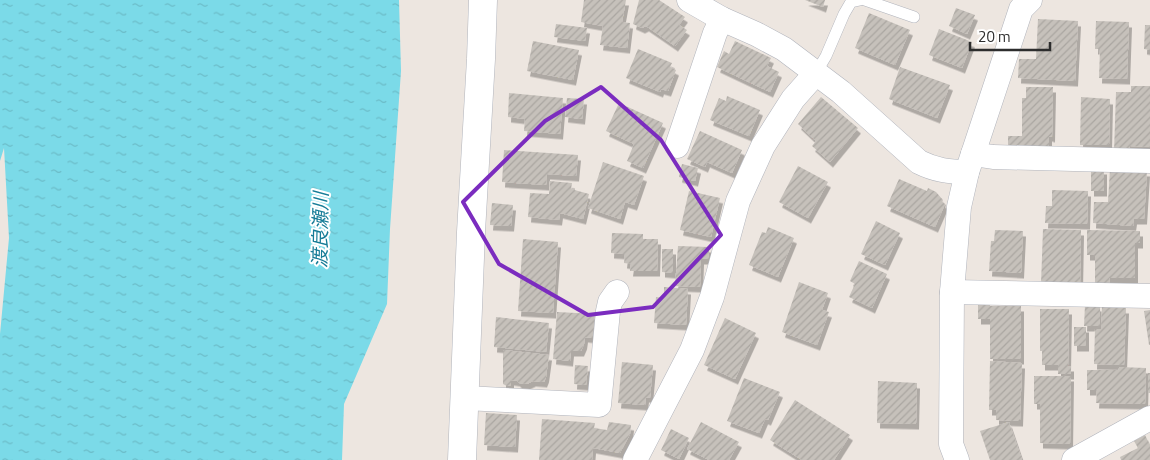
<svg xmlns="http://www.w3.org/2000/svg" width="1150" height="460" viewBox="0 0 1150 460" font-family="'Titillium Web','Noto Sans JP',sans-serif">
<defs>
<pattern id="water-ripples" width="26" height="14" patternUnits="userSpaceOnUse" patternTransform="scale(1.25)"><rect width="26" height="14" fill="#7bdae8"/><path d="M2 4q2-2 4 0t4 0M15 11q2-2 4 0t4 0" fill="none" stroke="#6bbbc7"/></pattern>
<pattern id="building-hatch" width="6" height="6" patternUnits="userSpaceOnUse" patternTransform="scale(1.25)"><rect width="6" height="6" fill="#c6c1bb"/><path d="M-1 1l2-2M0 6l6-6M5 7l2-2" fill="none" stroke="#aaa6a1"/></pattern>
<filter id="shadow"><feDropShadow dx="3" dy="5.5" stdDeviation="0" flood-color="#0004"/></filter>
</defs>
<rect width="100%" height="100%" fill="#ede6e0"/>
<polygon fill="url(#water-ripples)" points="0,0 399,0 401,71 390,229 387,304 344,404 342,460 0,460 0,334 9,238 4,148 0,161"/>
<g fill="url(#building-hatch)" filter="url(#shadow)">
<polygon points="584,0 626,0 622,22 630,23 627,48 600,45 603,26 581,22"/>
<polygon points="639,0 659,0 685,17 679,25 687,30 675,46 646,26 642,28 633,24"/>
<polygon points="805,0 825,0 823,7"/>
<polygon points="956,8 975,15 967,34 949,26"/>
<polygon points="869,13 910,30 895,65 855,48"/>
<polygon points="1038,19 1078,21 1075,81 1018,78 1019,59 1036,59"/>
<polygon points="1096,21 1129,22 1127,79 1099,78 1100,49 1095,49"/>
<polygon points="556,24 587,28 585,41 554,37"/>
<polygon points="1145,25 1150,25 1150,50 1144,49"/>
<polygon points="939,29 972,42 962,68 929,55"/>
<polygon points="533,41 579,50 573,80 527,71"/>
<polygon points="735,41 771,58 767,66 779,72 770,92 717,67 724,51 729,54"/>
<polygon points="638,49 672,63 670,67 676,70 668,91 661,89 660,92 626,78"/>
<polygon points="900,67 950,85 937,118 889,99"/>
<polygon points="1131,86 1150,86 1150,147 1130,146 1129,153 1114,152 1116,92 1131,92"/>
<polygon points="1026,87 1053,87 1052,137 1049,136 1049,148 1008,147 1008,136 1022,136 1022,98 1026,98"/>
<polygon points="509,93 563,98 560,134 524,131 525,119 508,117"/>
<polygon points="727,96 760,110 749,136 710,120 719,98 726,101"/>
<polygon points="821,97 858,128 830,162 812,146 816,141 798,124"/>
<polygon points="1081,97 1110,99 1109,145 1080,145"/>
<polygon points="567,98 584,99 582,119 565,117"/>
<polygon points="619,103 663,123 643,168 627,161 634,144 606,131"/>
<polygon points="700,131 742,150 732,173 707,162 705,167 687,159"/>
<polygon points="504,150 578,155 576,176 547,174 546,185 502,182"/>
<polygon points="603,162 644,176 634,205 625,202 620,219 588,208"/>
<polygon points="682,164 698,168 695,181 679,177"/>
<polygon points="798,166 828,182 808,218 779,202"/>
<rect x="1091" y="169" width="13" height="22"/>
<polygon points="1110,169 1147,171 1144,219 1134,219 1133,226 1093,223 1094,202 1108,202"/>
<polygon points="899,179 927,191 928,188 936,192 943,200 942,202 945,204 935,227 887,206"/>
<polygon points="550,181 572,183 571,189 589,194 583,219 560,213 559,220 528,217 530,193 549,194"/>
<polygon points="1052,190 1088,191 1087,224 1045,223 1046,206 1052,206"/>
<polygon points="689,191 720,198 711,237 680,230"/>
<polygon points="492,203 513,205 511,226 490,225"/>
<polygon points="876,221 900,233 885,265 861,254"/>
<polygon points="768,227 794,238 778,277 749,265 762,232 766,233"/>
<polygon points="1043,229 1081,230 1080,285 1041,284"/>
<polygon points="995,230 1023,231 1021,273 989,271 991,241 994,241"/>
<polygon points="1087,230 1140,231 1140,243 1135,243 1135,278 1109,278 1110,283 1095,283 1095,255 1087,255"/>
<polygon points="612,233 643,234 643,239 658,239 657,271 630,271 631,264 624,263 625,254 611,253"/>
<polygon points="523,239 558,242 553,313 518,311"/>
<polygon points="678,246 709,247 709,259 701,259 700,287 675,286"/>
<polygon points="662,249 673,249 673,273 662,272"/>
<polygon points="859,261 887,274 872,308 849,297 855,284 850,281"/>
<polygon points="799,282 828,293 822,310 829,312 817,345 782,332"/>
<polygon points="664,287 688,289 686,325 654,323 656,297 664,298"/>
<polygon points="978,301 990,301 990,306 1021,306 1021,359 990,359 990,319 978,319"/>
<polygon points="1085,305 1100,306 1100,326 1084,326"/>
<polygon points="1102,307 1126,308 1124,365 1094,364 1095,329 1101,329"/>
<polygon points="1040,309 1069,309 1068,366 1071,366 1071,374 1058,374 1058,365 1042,365 1042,351 1040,351"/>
<polygon points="1150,310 1150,345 1149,345 1144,311"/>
<polygon points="557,312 595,314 593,338 585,337 584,344 581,351 571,351 570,361 553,359"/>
<polygon points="496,317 549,323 546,352 494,347"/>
<polygon points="725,318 756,333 735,379 704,365"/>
<rect x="1074" y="327" width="12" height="19"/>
<polygon points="503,350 549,355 546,377 544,382 533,381 527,384 519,383 517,381 511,380 511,385 507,386 503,384"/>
<polygon points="990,361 1022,363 1020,421 996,420 996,410 989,410"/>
<polygon points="622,362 653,365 650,398 646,397 645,405 618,403"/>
<polygon points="575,365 588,366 586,385 574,384"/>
<polygon points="1120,367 1146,368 1145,404 1096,403 1097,390 1087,390 1087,370 1118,370"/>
<rect x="1148" y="373" width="2" height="20"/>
<polygon points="1034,376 1071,376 1070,444 1040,443 1040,404 1034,404"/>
<polygon points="744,378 780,392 768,420 765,419 759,433 727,421"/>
<polygon points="878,381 917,383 916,424 877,423"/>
<polygon points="795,400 850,435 834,460 802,460 770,440"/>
<polygon points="486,413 517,415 515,447 484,445"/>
<polygon points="542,419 595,423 594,428 607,430 609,422 631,425 630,434 620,453 593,448 592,460 539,460"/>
<polygon points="701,422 739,442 729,460 709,460 687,449"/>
<polygon points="1009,422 1022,460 990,460 980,431"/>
<polygon points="671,429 689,438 679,459 661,450"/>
<polygon points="1145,435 1150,445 1150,460 1121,460 1120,457 1138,448 1134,441"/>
</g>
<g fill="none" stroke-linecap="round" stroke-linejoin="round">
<g stroke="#b1b4bc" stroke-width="12">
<g id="service">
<polyline points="865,0 914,17"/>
<polyline points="816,73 826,56 844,14 851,2 860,0"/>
</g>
</g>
<g stroke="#b1b4bc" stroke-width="25">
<g id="minor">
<path d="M689 0 722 19 756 34 784 49 841 92 919 162C935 170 949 172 967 172"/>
<polyline points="677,146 715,33 722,19"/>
<polyline points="973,154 993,157 1150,161"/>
<polyline points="952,292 1150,296"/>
<polyline points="465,398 599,405 608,311 610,302 617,292"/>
<polyline points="635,460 692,350 712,297 738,201 763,146 793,99 816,73"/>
<polyline points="957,460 951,444 952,292 959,207 967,172 1021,9 1030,0"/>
<polyline points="1074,460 1150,418"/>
</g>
</g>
<g stroke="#b1b4bc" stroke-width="29">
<polyline id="tertiary" points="462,460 471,232 481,59 483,0"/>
</g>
<use href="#service" stroke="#fff" stroke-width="11"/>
<use href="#minor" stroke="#fff" stroke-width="24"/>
<use href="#tertiary" stroke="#fff" stroke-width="28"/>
</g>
<path fill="none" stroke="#7b2cbf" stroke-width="4" stroke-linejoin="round" d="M601 87 661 140 721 235 653 307 588 315 499 264 463 202 545 121Z"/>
<g text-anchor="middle" stroke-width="4" stroke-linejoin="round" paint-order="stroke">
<g font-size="19" font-style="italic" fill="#167c97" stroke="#fff">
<text transform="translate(320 230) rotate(-89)" y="7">渡良瀬川</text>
</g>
</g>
<path d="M970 42v8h80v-8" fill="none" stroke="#2d2d2d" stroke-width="2.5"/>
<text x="978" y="42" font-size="15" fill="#2d2d2d" stroke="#ffffff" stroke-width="4" paint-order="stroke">20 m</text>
</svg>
